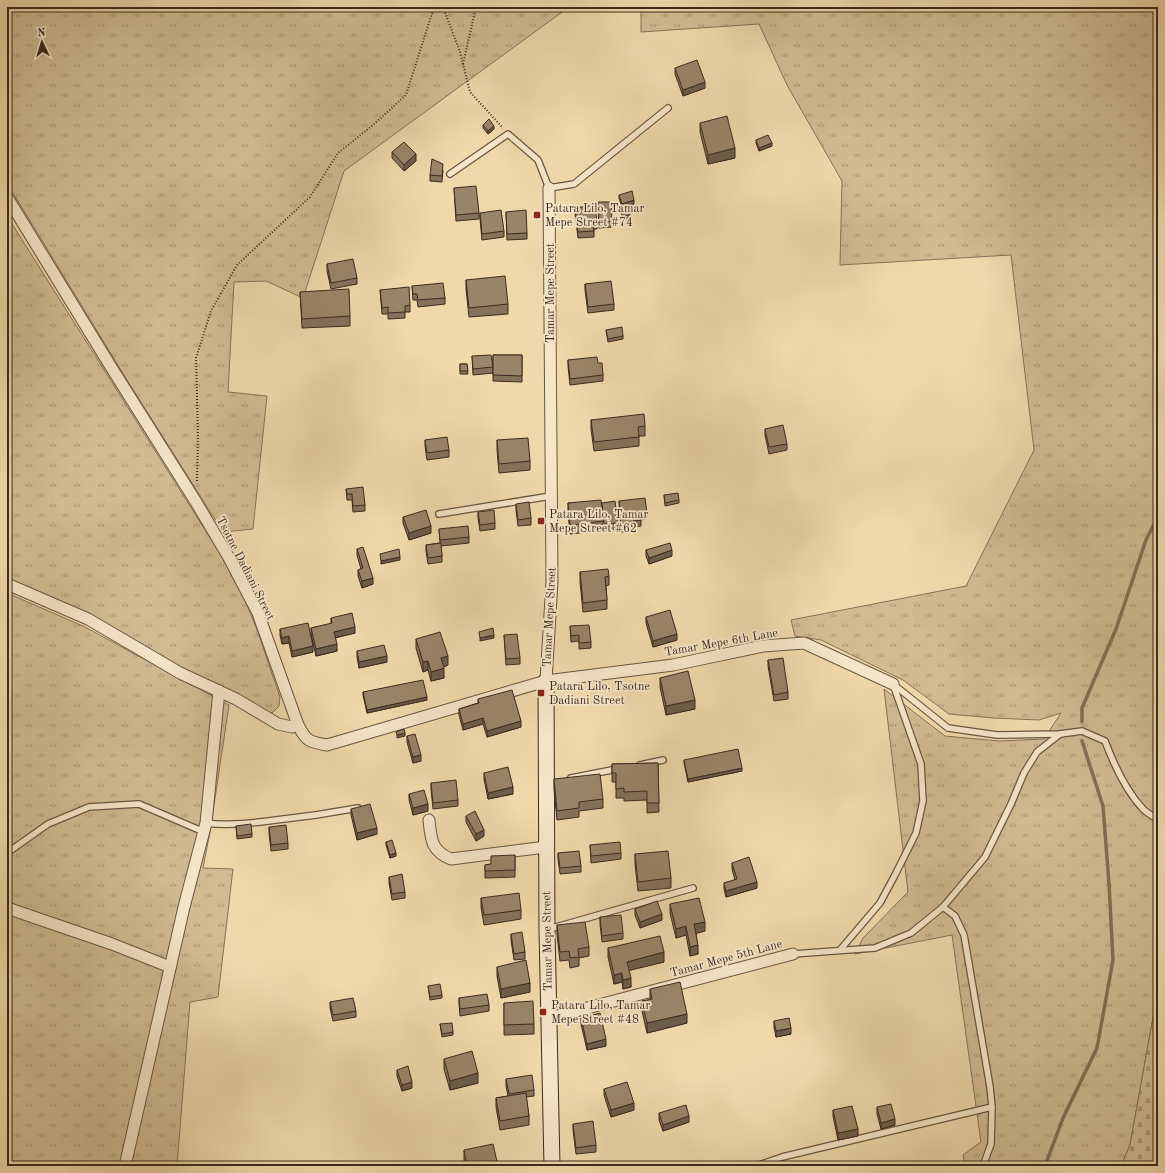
<svg xmlns="http://www.w3.org/2000/svg" width="1165" height="1173" viewBox="0 0 1165 1173" font-family="'Old Standard TT',serif">
<defs>
<pattern id="grass-tufts" width="24" height="20" patternUnits="userSpaceOnUse"><rect width="24" height="20" fill="#d0bb93"/><path d="M3 7l-1-3M5 7V3M7 7l1-3M15 17l-1-3M17 17v-4M19 17l1-3" fill="none" stroke="#aa9877"/></pattern>
<pattern id="cemetery-stones" width="16" height="16" patternUnits="userSpaceOnUse"><rect width="16" height="16" fill="#d0bb93"/><path d="M2 7V4a2 2 0 0 1 4 0v3zM10 15v-3a2 2 0 0 1 4 0v3z" fill="#aa9877"/></pattern>
</defs>
<rect width="100%" height="100%" fill="#efd9ab"/>
<filter id="stains"><feTurbulence type="fractalNoise" baseFrequency=".005" numOctaves="4"/><feColorMatrix values="0 0 0 0 .2 0 0 0 0 .09 0 0 0 0 .02 0 0 0 .5 -.17"/></filter>
<radialGradient id="worn" r=".72"><stop offset=".6" stop-color="#630" stop-opacity="0"/><stop offset="1" stop-color="#630" stop-opacity=".3"/></radialGradient>
<g fill="url(#grass-tufts)" stroke="#867259">
<polygon points="7,7 569,7 344,171 303,298 266,281 234,282 228,392 267,396 253,529 223,532 127,380 7,183"/>
<polygon points="641,7 1158,7 1158,990 1130,1145 1121,1166 965,1166 963,1155 981,1142 952,935 855,954 863,938 908,892 884,689 945,736 999,741 1044,739 1061,713 1039,720 993,718 949,714 903,680 821,640 795,636 791,620 966,586 1034,450 1011,255 840,265 842,181 787,85 759,24 641,32"/>
<polygon points="7,216 236,579 256,627 280,697 279,706 272,713 266,712 7,581"/>
<polygon points="7,593 83,626 229,705 210,832 203,868 233,869 218,997 190,1002 177,1166 7,1166"/>
</g>
<polygon fill="url(#cemetery-stones)" stroke="#867259" points="1158,990 1158,1166 1121,1166 1130,1145"/>
<g fill="none" stroke-linecap="round" stroke-linejoin="round">
<g stroke="#827056" stroke-width="3.5">
<polyline points="1082,722 1082,708 1116,629 1146,540 1158,516"/>
<polyline points="1045,1166 1063,1118 1097,1048 1113,960 1109,884 1103,806 1082,741"/>
</g>
<g stroke="#685642" stroke-width="8">
<g id="lane">
<polyline points="450,174 508,134 538,160 549,188 574,184 668,108"/>
<polyline points="439,514 551,496"/>
<path d="M893 684 948 728 997 735 1060 734 1082 731 1105 741C1114 765 1125 790 1143 809 1147 813 1153 816 1158 820"/>
<polyline points="640,765 663,760"/>
<polyline points="571,778 617,769"/>
<path d="M206 823C229 826 253 823 276 820 304 817 331 813 358 808"/>
<polyline points="7,853 48,824 89,807 139,804 204,832"/>
<polyline points="943,907 985,857 1011,804 1024,773 1037,752 1060,734"/>
<polyline points="549,929 693,888"/>
<polyline points="840,950 880,903 895,875 916,833 923,801 921,764 893,684"/>
<polyline points="793,954 875,948 911,933 943,907 955,916 964,935 990,1087 992,1107 991,1144 983,1166"/>
<polyline points="756,1166 782,1157 992,1107"/>
</g>
</g>
<g stroke="#685642" stroke-width="13">
<g id="street">
<path d="M7 197 111 367 196 502 228 556 258 613 298 725C306 741 309 742 327 745L546 681 673 665 763 646 804 643 893 684"/>
<polyline points="7,584 88,619 180,673 236,699 278,724 292,727 298,725"/>
<polyline points="546,681 552,581 549,188"/>
<path d="M429 820C431 839 431 851 451 859L546 847"/>
<polyline points="7,908 112,944 170,967"/>
<polyline points="549,1018 793,954"/>
<polyline points="125,1166 184,907 206,823 219,691"/>
</g>
</g>
<g stroke="#3b2a1f" stroke-width="17">
<polyline id="secondary" points="546,681 547,930 552,1166"/>
</g>
<g stroke="#3b2a1f" stroke-width="2" stroke-dasharray="1 2" stroke-linecap="butt">
<polyline points="443,7 460,52 470,92 503,128"/>
<polyline points="463,64 476,7"/>
<polyline points="197,481 198,437 196,358 211,311 237,265 310,197 338,153 373,125 406,95 434,7"/>
</g>
<use href="#lane" stroke="#f5e6c8" stroke-width="5.5"/>
<use href="#street" stroke="#f5e6c8" stroke-width="11"/>
<use href="#secondary" stroke="#f5e6c8" stroke-width="15"/>
</g>
<g fill="#847259" stroke="#3b2a1f">
<polygon points="675,68 705,88 683,96 675,74"/>
<polygon points="700,123 735,158 708,164 700,132"/>
<polygon points="483,125 494,129 488,134 483,128"/>
<polygon points="756,140 772,146 759,151 756,143"/>
<polygon points="392,152 416,161 404,171 392,158"/>
<polygon points="443,170 442,182 430,181 430,175"/>
<polygon points="454,188 479,213 479,219 456,221"/>
<polygon points="619,195 634,204 622,207 619,198"/>
<polygon points="598,202 612,221 612,227 599,228"/>
<polygon points="575,208 597,223 597,229 594,229 594,237 578,238 575,214"/>
<polygon points="622,211 630,215 630,218 622,220"/>
<polygon points="506,212 527,233 527,239 507,240"/>
<polygon points="480,213 504,231 504,237 482,240 480,219"/>
<polygon points="327,264 357,278 357,284 331,289 327,271"/>
<polygon points="466,280 508,304 508,314 469,317 466,289"/>
<polygon points="585,284 614,304 614,310 588,313 585,290"/>
<polygon points="412,286 445,298 445,304 418,307 417,300 413,300"/>
<polygon points="380,290 410,305 410,312 405,312 405,318 388,319 388,314 382,314"/>
<polygon points="300,292 350,316 350,326 302,328"/>
<polygon points="606,330 623,336 623,339 608,342"/>
<polygon points="493,355 522,355 522,382 493,381"/>
<polygon points="472,356 493,367 493,373 473,375"/>
<polygon points="568,360 598,363 603,375 603,381 570,385 568,366"/>
<polygon points="460,364 467,364 468,374 460,374"/>
<polygon points="591,420 645,426 645,436 639,436 639,446 594,451 591,429"/>
<polygon points="765,429 787,444 787,450 769,454 765,435"/>
<polygon points="425,440 449,450 449,457 427,460 425,446"/>
<polygon points="497,440 530,461 530,470 499,473 497,450"/>
<polygon points="346,489 365,505 365,511 353,512 352,500 347,500"/>
<polygon points="664,495 679,500 679,503 665,506"/>
<polygon points="619,501 647,513 647,519 641,520 641,526 633,527 633,531 621,532"/>
<polygon points="568,503 602,503 618,523 618,529 570,534 568,512"/>
<polygon points="516,504 531,518 531,525 518,526 516,510"/>
<polygon points="478,512 495,523 495,529 480,531 478,518"/>
<polygon points="403,517 431,533 409,540 403,523"/>
<polygon points="439,529 469,537 469,543 441,546 442,556 442,562 428,564 426,551 426,545 440,543"/>
<polygon points="357,549 373,584 362,588 358,576 358,570 361,569 357,555"/>
<polygon points="646,550 672,556 649,564 646,556"/>
<polygon points="580,572 609,576 609,585 606,586 607,600 607,609 583,612 580,582"/>
<polygon points="646,617 677,640 653,647 646,623"/>
<polygon points="331,618 355,633 335,638 337,651 316,656 311,634 311,628 331,624"/>
<polygon points="570,626 591,642 591,648 579,649 579,641 571,642"/>
<polygon points="280,629 313,652 292,657 289,643 282,644 280,635"/>
<polygon points="504,635 520,658 520,664 506,665"/>
<polygon points="416,639 448,665 443,667 444,678 431,681 428,670 423,672 416,648"/>
<polygon points="357,651 387,662 359,668 357,657"/>
<polygon points="768,660 788,692 788,699 774,701 768,666"/>
<polygon points="660,678 695,709 666,715 660,687"/>
<polygon points="363,692 427,700 367,713 363,695"/>
<polygon points="478,699 521,727 487,737 483,724 463,730 459,715 459,709 478,703"/>
<polygon points="407,736 421,761 413,763 407,742"/>
<polygon points="684,760 742,771 688,782 684,763"/>
<polygon points="658,763 659,812 647,813 647,800 624,801 624,798 616,798 616,782 612,782 612,764"/>
<polygon points="484,773 513,794 488,799 484,779"/>
<polygon points="554,779 603,799 603,808 579,811 579,817 557,820 554,789"/>
<polygon points="431,783 458,800 458,806 433,809 431,789"/>
<polygon points="409,794 428,811 413,815 409,800"/>
<polygon points="351,809 377,834 357,840 351,815"/>
<polygon points="466,816 484,836 476,841 466,822"/>
<polygon points="236,826 252,834 252,837 237,839"/>
<polygon points="269,827 288,843 288,849 271,851 269,833"/>
<polygon points="386,842 396,856 390,858 386,845"/>
<polygon points="590,845 621,853 621,859 591,863"/>
<polygon points="558,853 581,866 581,872 560,874 558,859"/>
<polygon points="635,854 671,878 671,888 638,891 635,864"/>
<polygon points="515,855 515,877 485,878 485,865 491,864"/>
<polygon points="732,863 757,888 726,897 724,889 724,883 735,880 732,869"/>
<polygon points="389,877 405,892 405,898 392,900 389,883"/>
<polygon points="481,898 521,910 521,919 484,925 481,907"/>
<polygon points="670,904 705,931 696,933 698,954 690,956 686,935 676,938 670,913"/>
<polygon points="635,909 662,920 640,928 635,915"/>
<polygon points="600,917 623,933 623,939 602,942 600,924"/>
<polygon points="557,925 589,947 589,956 579,958 579,966 570,968 569,960 560,961 557,935"/>
<polygon points="511,934 525,952 525,959 514,960 511,940"/>
<polygon points="608,948 664,962 629,970 631,987 623,989 622,982 614,984 608,957"/>
<polygon points="497,967 530,992 501,998 497,976"/>
<polygon points="428,986 442,995 442,998 430,1000"/>
<polygon points="650,989 687,1023 647,1033 642,1011 642,1001 650,1000"/>
<polygon points="459,998 489,1005 489,1011 460,1016 459,1004"/>
<polygon points="330,1002 356,1011 356,1017 333,1021 330,1008"/>
<polygon points="504,1003 534,1024 534,1034 504,1035"/>
<polygon points="581,1018 606,1046 587,1050 581,1024"/>
<polygon points="774,1021 791,1034 776,1037 774,1027"/>
<polygon points="440,1024 453,1032 453,1035 442,1037"/>
<polygon points="444,1059 478,1083 450,1090 444,1069"/>
<polygon points="397,1070 412,1088 402,1091 397,1076"/>
<polygon points="506,1079 534,1090 534,1096 526,1097 529,1116 529,1125 500,1130 496,1107 496,1098 508,1096 506,1086"/>
<polygon points="604,1089 634,1110 611,1117 604,1095"/>
<polygon points="877,1107 895,1125 881,1129 877,1114"/>
<polygon points="833,1110 858,1136 838,1140 833,1116"/>
<polygon points="659,1113 689,1122 663,1131 659,1120"/>
<polygon points="573,1124 596,1145 596,1152 576,1154 573,1130"/>
<polygon points="464,1150 498,1166 465,1166 464,1160"/>
</g>
<g fill="#6b5d49" stroke="#3b2a1f">
<polygon points="705,82 705,88 683,96 683,90"/>
<polygon points="494,126 494,129 488,134 488,131"/>
<polygon points="772,143 772,146 759,151 759,148"/>
<polygon points="735,148 735,158 708,164 708,155"/>
<polygon points="416,154 416,161 404,171 404,165"/>
<polygon points="634,200 634,204 622,207 622,204"/>
<polygon points="431,526 431,533 409,540 409,533"/>
<polygon points="672,550 672,556 649,564 649,558"/>
<polygon points="400,557 400,560 381,564 381,561"/>
<polygon points="373,578 373,584 362,588 362,581"/>
<polygon points="355,627 355,633 334,638 334,632"/>
<polygon points="677,634 677,640 653,647 653,641"/>
<polygon points="494,635 494,638 480,641 480,638"/>
<polygon points="289,636 289,643 282,644 282,638"/>
<polygon points="337,644 337,651 316,656 316,649"/>
<polygon points="313,646 313,652 292,657 292,651"/>
<polygon points="387,656 387,662 359,668 359,662"/>
<polygon points="448,656 448,665 441,668 441,658"/>
<polygon points="428,661 428,670 423,672 423,662"/>
<polygon points="444,668 444,678 431,681 431,672"/>
<polygon points="427,697 427,700 367,713 367,710"/>
<polygon points="695,700 695,709 666,715 666,706"/>
<polygon points="483,718 483,724 463,730 463,724"/>
<polygon points="521,721 521,727 487,737 487,731"/>
<polygon points="405,733 405,736 397,738 397,735"/>
<polygon points="421,755 421,761 413,763 413,757"/>
<polygon points="742,768 742,771 688,782 688,779"/>
<polygon points="513,787 513,794 488,799 488,793"/>
<polygon points="428,804 428,811 413,815 413,808"/>
<polygon points="377,828 377,834 357,840 357,833"/>
<polygon points="484,830 484,836 476,841 476,834"/>
<polygon points="396,853 396,856 390,858 390,855"/>
<polygon points="757,882 757,888 726,897 726,891"/>
<polygon points="662,914 662,920 640,928 640,922"/>
<polygon points="705,922 705,931 694,934 694,924"/>
<polygon points="686,926 686,935 676,938 676,929"/>
<polygon points="698,945 698,954 690,956 690,947"/>
<polygon points="664,952 664,962 627,971 627,962"/>
<polygon points="622,973 622,982 614,984 614,975"/>
<polygon points="631,978 631,987 623,989 623,980"/>
<polygon points="530,983 530,992 501,998 501,989"/>
<polygon points="687,1014 687,1023 647,1033 647,1023"/>
<polygon points="791,1028 791,1034 776,1037 776,1031"/>
<polygon points="606,1039 606,1046 587,1050 587,1044"/>
<polygon points="478,1073 478,1083 450,1090 450,1081"/>
<polygon points="412,1082 412,1088 402,1091 402,1085"/>
<polygon points="634,1103 634,1110 611,1117 611,1110"/>
<polygon points="689,1116 689,1122 663,1131 663,1125"/>
<polygon points="895,1119 895,1125 881,1129 881,1123"/>
<polygon points="858,1129 858,1136 838,1140 838,1133"/>
</g>
<g fill="#998568" stroke="#3b2a1f">
<polygon points="697,60 705,82 683,90 675,68"/>
<polygon points="727,116 735,148 708,155 700,123"/>
<polygon points="489,119 494,126 488,131 483,125"/>
<polygon points="768,135 772,143 759,148 756,140"/>
<polygon points="404,142 416,154 404,165 392,152"/>
<polygon points="432,159 443,164 442,176 430,175"/>
<polygon points="476,186 479,213 456,215 454,188"/>
<polygon points="632,191 634,200 622,204 619,195"/>
<polygon points="598,202 611,202 612,221 599,222"/>
<polygon points="595,205 597,223 593,223 594,231 578,232 575,208"/>
<polygon points="501,210 504,231 482,234 480,213"/>
<polygon points="526,210 527,233 507,234 506,212"/>
<polygon points="629,210 630,215 622,216 622,211"/>
<polygon points="353,259 357,278 331,283 327,264"/>
<polygon points="505,276 508,304 469,308 466,280"/>
<polygon points="611,281 614,304 588,307 585,284"/>
<polygon points="443,283 445,298 418,300 417,294 413,294 412,286"/>
<polygon points="409,287 410,305 405,306 405,312 388,313 388,307 382,308 380,290"/>
<polygon points="349,289 350,316 302,319 300,292"/>
<polygon points="622,327 623,336 608,339 606,330"/>
<polygon points="491,355 493,367 473,369 472,356"/>
<polygon points="493,355 522,355 522,376 493,375"/>
<polygon points="597,357 598,363 602,363 603,375 570,379 568,360"/>
<polygon points="460,364 467,364 468,371 460,371"/>
<polygon points="644,414 645,426 638,427 639,437 594,442 591,420"/>
<polygon points="783,425 787,444 769,447 765,429"/>
<polygon points="447,437 449,450 427,453 425,440"/>
<polygon points="528,438 530,461 499,464 497,440"/>
<polygon points="363,487 365,505 353,506 352,494 347,494 346,489"/>
<polygon points="678,493 679,500 665,503 664,495"/>
<polygon points="645,498 647,513 641,514 641,520 633,521 633,525 621,526 619,501"/>
<polygon points="601,500 604,521 570,525 568,503"/>
<polygon points="615,501 618,523 604,524 602,503"/>
<polygon points="529,502 531,518 518,520 516,504"/>
<polygon points="426,510 431,526 409,533 403,517"/>
<polygon points="494,510 495,523 480,525 478,512"/>
<polygon points="468,526 469,537 440,540 439,529"/>
<polygon points="441,543 442,556 428,558 426,545"/>
<polygon points="670,543 672,550 649,558 646,550"/>
<polygon points="363,547 373,578 362,581 358,570 363,568 357,549"/>
<polygon points="399,549 400,557 381,561 380,554"/>
<polygon points="608,569 609,576 605,577 607,600 583,603 580,572"/>
<polygon points="670,610 677,634 653,641 646,617"/>
<polygon points="352,613 355,627 334,632 337,644 316,649 311,628 332,623 331,618"/>
<polygon points="308,623 313,646 292,651 289,636 282,638 280,629"/>
<polygon points="589,625 591,642 579,643 579,635 571,636 570,626"/>
<polygon points="493,628 494,635 480,638 479,632"/>
<polygon points="440,632 448,656 441,658 444,668 431,672 428,661 423,662 416,639"/>
<polygon points="517,634 520,658 506,659 504,635"/>
<polygon points="384,645 387,656 359,662 357,651"/>
<polygon points="783,658 788,692 774,695 768,660"/>
<polygon points="688,671 695,700 666,706 660,678"/>
<polygon points="423,680 427,697 367,710 363,692"/>
<polygon points="512,690 521,721 487,731 483,718 463,724 459,709 479,703 478,699"/>
<polygon points="404,729 405,733 397,735 396,732"/>
<polygon points="415,734 421,755 413,757 407,736"/>
<polygon points="738,749 742,768 688,779 684,760"/>
<polygon points="658,763 659,803 647,803 647,791 624,792 624,788 616,789 616,773 612,773 612,764"/>
<polygon points="508,767 513,787 488,793 484,773"/>
<polygon points="600,774 603,799 579,802 579,808 557,811 554,779"/>
<polygon points="456,780 458,800 433,803 431,783"/>
<polygon points="424,790 428,804 413,808 409,794"/>
<polygon points="370,804 377,828 357,833 351,809"/>
<polygon points="475,811 484,830 476,834 466,816"/>
<polygon points="251,824 252,834 237,836 236,826"/>
<polygon points="286,825 288,843 271,845 269,827"/>
<polygon points="392,840 396,853 390,855 386,842"/>
<polygon points="620,842 621,853 591,856 590,845"/>
<polygon points="579,851 581,866 560,868 558,853"/>
<polygon points="668,851 671,878 638,882 635,854"/>
<polygon points="515,855 515,870 485,871 485,865 491,864 491,856"/>
<polygon points="749,857 757,882 726,891 724,883 737,879 732,863"/>
<polygon points="402,874 405,892 392,894 389,877"/>
<polygon points="519,893 521,910 484,915 481,898"/>
<polygon points="699,898 705,922 694,924 698,945 690,947 686,926 676,929 670,904"/>
<polygon points="657,901 662,914 640,922 635,909"/>
<polygon points="621,915 623,933 602,936 600,917"/>
<polygon points="585,922 589,947 578,949 579,957 570,958 569,951 560,952 557,925"/>
<polygon points="522,932 525,952 514,954 511,934"/>
<polygon points="660,936 664,952 627,962 631,978 623,980 622,973 614,975 608,948"/>
<polygon points="526,960 530,983 501,989 497,967"/>
<polygon points="680,982 687,1014 647,1023 642,1001 652,999 650,989"/>
<polygon points="440,984 442,995 430,997 428,986"/>
<polygon points="487,994 489,1005 460,1009 459,998"/>
<polygon points="353,998 356,1011 333,1015 330,1002"/>
<polygon points="533,1001 534,1024 504,1025 504,1003"/>
<polygon points="600,1013 606,1039 587,1044 581,1018"/>
<polygon points="789,1018 791,1028 776,1031 774,1021"/>
<polygon points="452,1023 453,1032 442,1034 440,1024"/>
<polygon points="472,1051 478,1073 450,1081 444,1059"/>
<polygon points="408,1066 412,1082 402,1085 397,1070"/>
<polygon points="532,1075 534,1090 509,1094 506,1079"/>
<polygon points="627,1082 634,1103 611,1110 604,1089"/>
<polygon points="526,1093 529,1116 500,1121 496,1098"/>
<polygon points="891,1104 895,1119 881,1123 877,1107"/>
<polygon points="686,1105 689,1116 663,1125 659,1113"/>
<polygon points="852,1106 858,1129 838,1133 833,1110"/>
<polygon points="593,1121 596,1145 576,1148 573,1124"/>
<polygon points="493,1144 498,1166 467,1166 464,1150"/>
</g>
<g fill="#8f2418" stroke="#f5e6c8" stroke-width="1.5">
<rect x="533" y="211" width="8" height="8" rx="2"/>
<rect x="537" y="517" width="8" height="8" rx="2"/>
<rect x="537" y="689" width="8" height="8" rx="2"/>
<rect x="539" y="1008" width="8" height="8" rx="2"/>
</g>
<g text-anchor="middle" stroke-width="3.5" stroke-linejoin="round" paint-order="stroke">
<g font-size="12" fill="#3b2a1f" stroke="#f5e6c8" text-anchor="start">
<text x="545" y="212">Patara Lilo, Tamar<tspan x="545" dy="14">Mepe Street #74</tspan></text>
<text x="549" y="518">Patara Lilo, Tamar<tspan x="549" dy="14">Mepe Street #62</tspan></text>
<text x="549" y="690">Patara Lilo, Tsotne<tspan x="549" dy="14">Dadiani Street</tspan></text>
<text x="551" y="1009">Patara Lilo, Tamar<tspan x="551" dy="14">Mepe Street #48</tspan></text>
</g>
<g font-size="12" fill="#3b2a1f" stroke="#f5e6c8">
<text transform="translate(550 293) rotate(-90)" y="4">Tamar Mepe Street</text>
<text transform="translate(246 568) rotate(63)" y="4">Tsotne Dadiani Street</text>
<text transform="translate(549 617) rotate(-87)" y="4">Tamar Mepe Street</text>
<text transform="translate(721 642) rotate(-10)" y="4">Tamar Mepe 6th Lane</text>
<text transform="translate(547 941) rotate(-91)" y="4">Tamar Mepe Street</text>
<text transform="translate(726 958) rotate(-15)" y="4">Tamar Mepe 5th Lane</text>
</g>
</g>
<rect width="1165" height="1173" fill="none" stroke="#efd9ab" stroke-width="24"/>
<rect x="8" y="8" width="1149" height="1157" fill="none" stroke="#3b2a1f" stroke-width="2"/>
<rect x="12" y="12" width="1141" height="1149" fill="none" stroke="#3b2a1f"/>
<g transform="translate(42 42) rotate(356)" stroke="#f5e6c8" stroke-width="3" paint-order="stroke">
<path d="M0-3L7 15L0 10L-7 15Z" fill="#3b2a1f"/>
<text y="-6" font-size="11" font-weight="bold" text-anchor="middle" fill="#3b2a1f">N</text>
</g>
<rect width="100%" height="100%" filter="url(#stains)"/>
<rect width="100%" height="100%" fill="url(#worn)"/>
</svg>
